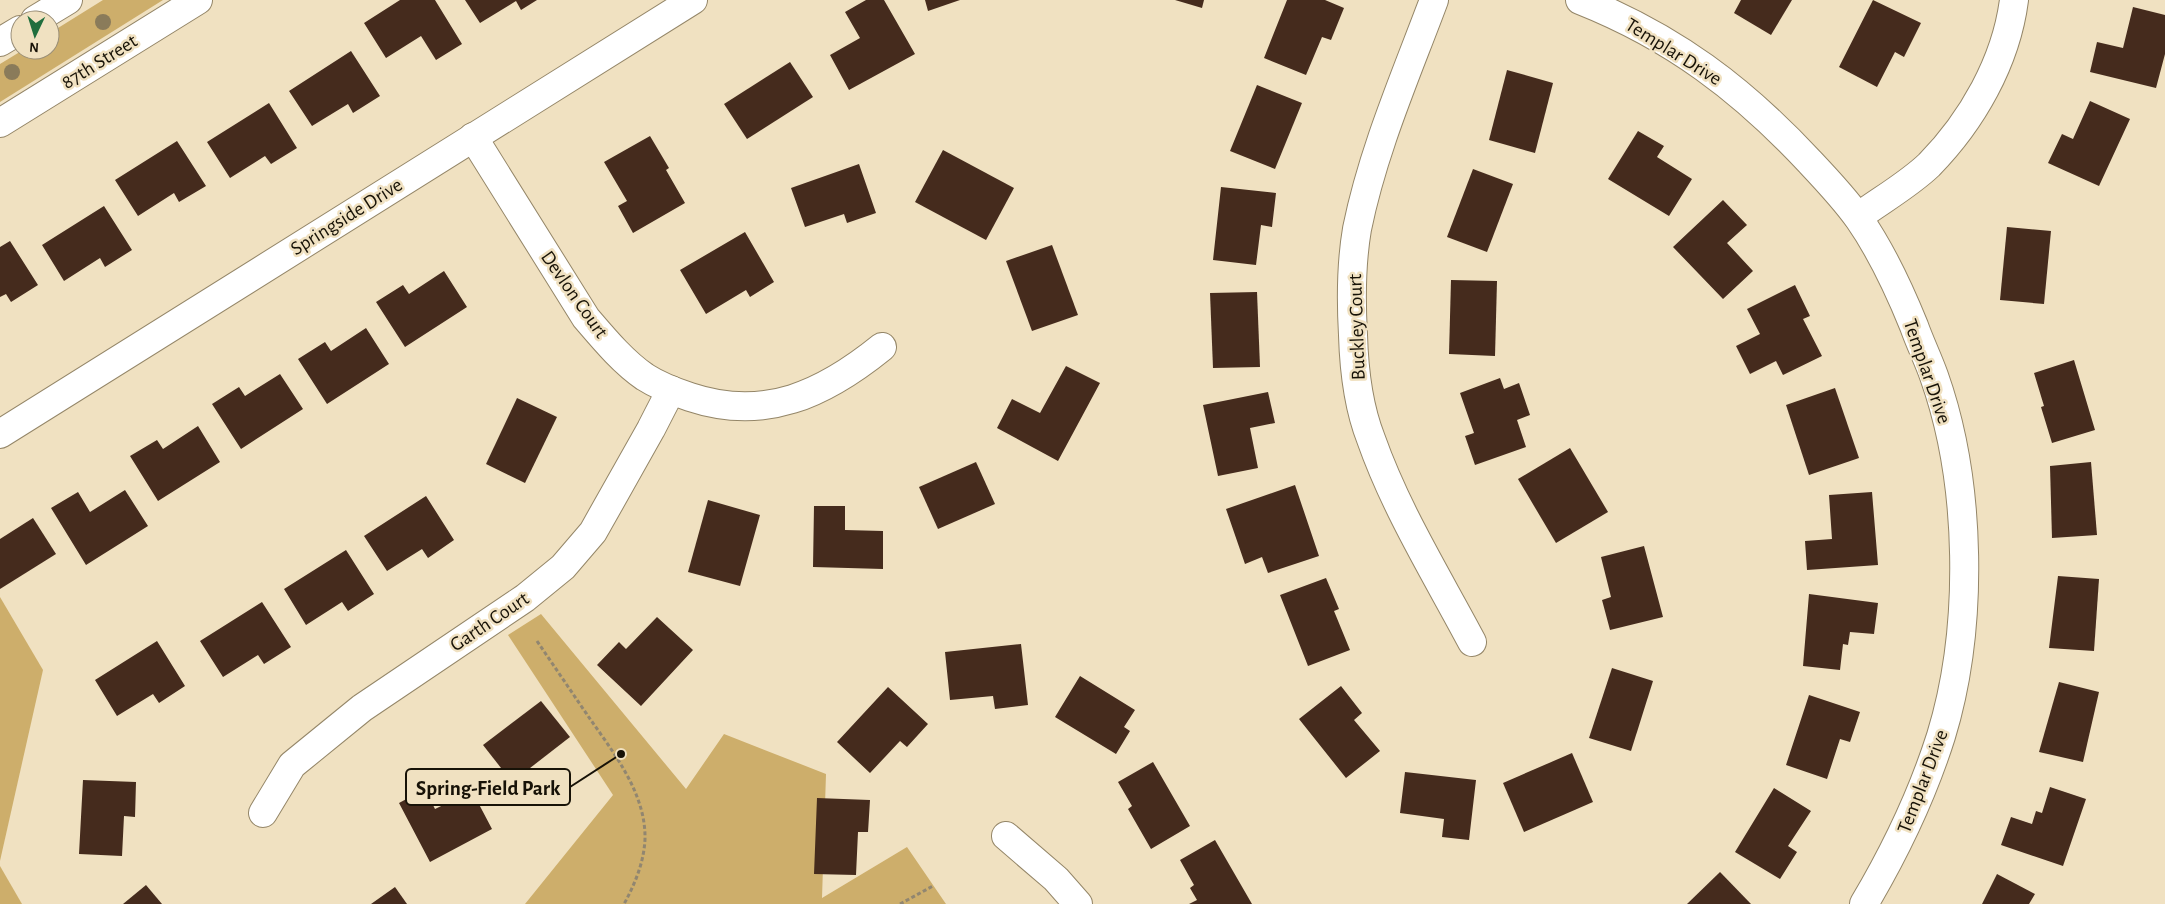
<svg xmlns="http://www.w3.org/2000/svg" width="2165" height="904" viewBox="0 0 2165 904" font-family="'Alegreya Sans',sans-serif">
<rect width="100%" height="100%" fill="#f0e1c1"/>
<g fill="#cdae6b">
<polygon points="103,0 163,0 0,102 0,64 23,50 50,50 50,33"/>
<polygon points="0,597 43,670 0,861"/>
<polygon points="541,614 686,789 724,734 826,774 822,898 907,847 946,904 525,904 613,795 508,635"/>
<polygon points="0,866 22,904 0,904"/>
</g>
<g fill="#452b1d">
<polygon points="400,0 435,0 462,44 436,60 421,36 386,58 364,23"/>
<polygon points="465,0 537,0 521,10 516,1 480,23"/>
<polygon points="866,0 884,0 915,54 849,90 830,55 860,38 845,12"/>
<polygon points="925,0 960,0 928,11"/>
<polygon points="1175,0 1204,0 1202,8"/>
<polygon points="1287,0 1325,0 1344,8 1331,40 1322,37 1306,75 1264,58"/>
<polygon points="1741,0 1792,0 1771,35 1734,13"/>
<polygon points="1873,0 1921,23 1904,57 1895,52 1877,87 1839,67"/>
<polygon points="2133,7 2165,15 2165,54 2156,88 2090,72 2097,42 2123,48"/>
<polygon points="351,51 380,96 353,113 348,104 312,126 289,91"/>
<polygon points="790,62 813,97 747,139 724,104"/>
<polygon points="1507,70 1553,83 1535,153 1489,140"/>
<polygon points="1257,85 1302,103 1275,169 1230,151"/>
<polygon points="2090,101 2130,119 2099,186 2048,163 2062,134 2073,139"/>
<polygon points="269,103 297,148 271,164 265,156 230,178 207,142"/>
<polygon points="1638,131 1664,146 1657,157 1692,179 1669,216 1608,179"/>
<polygon points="650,136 669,168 666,170 685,203 633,233 618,206 627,201 604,162"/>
<polygon points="177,141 206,186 179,202 174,193 138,216 115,180"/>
<polygon points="943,150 1014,188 986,240 915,202"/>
<polygon points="859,164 876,213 847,223 844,214 805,227 791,188"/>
<polygon points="1473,169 1513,184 1487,252 1447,237"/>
<polygon points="1221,187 1276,193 1272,227 1261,225 1256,265 1213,260"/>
<polygon points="1723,200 1747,225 1727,243 1753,271 1723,299 1673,247"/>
<polygon points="104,206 132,250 105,267 100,258 64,281 42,245"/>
<polygon points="2007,227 2051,231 2044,304 2000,300"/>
<polygon points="745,232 774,282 750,297 746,290 706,314 680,270"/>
<polygon points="10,241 38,285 11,302 6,294 0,297 0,247"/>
<polygon points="1052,245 1078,315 1032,331 1006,261"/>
<polygon points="444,271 467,307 405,347 376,302 403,285 409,294"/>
<polygon points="1451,280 1497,281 1495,356 1449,354"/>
<polygon points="1795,285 1810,316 1803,319 1822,356 1783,375 1776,361 1750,374 1736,346 1760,334 1747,309"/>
<polygon points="1257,292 1260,367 1213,368 1210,293"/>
<polygon points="366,328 389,364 327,404 298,359 325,342 331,351"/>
<polygon points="2074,360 2095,430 2052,443 2041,407 2044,406 2034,373"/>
<polygon points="1066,366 1100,383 1058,461 997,428 1012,399 1040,413"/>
<polygon points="280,374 303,409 241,449 212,404 239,387 245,396"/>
<polygon points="1500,378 1504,389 1519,383 1530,415 1517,420 1526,447 1475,465 1465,436 1474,433 1460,393"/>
<polygon points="1835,388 1859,458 1809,475 1786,405"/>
<polygon points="1268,392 1275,423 1250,428 1258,468 1218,476 1203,405"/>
<polygon points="517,398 557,417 525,483 486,464"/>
<polygon points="198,426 220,462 158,501 130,456 157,440 163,449"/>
<polygon points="1570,448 1608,512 1556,543 1518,479"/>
<polygon points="976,462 995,504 938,529 919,487"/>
<polygon points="2091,462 2097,535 2052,538 2050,466"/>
<polygon points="1295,485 1319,556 1268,573 1262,557 1245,564 1226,509"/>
<polygon points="125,490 148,526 86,565 51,508 78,492 90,512"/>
<polygon points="1872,492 1878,565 1807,570 1805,541 1832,539 1829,495"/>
<polygon points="426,496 454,540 428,558 422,549 387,571 364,536"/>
<polygon points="708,500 760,515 740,586 688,572"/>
<polygon points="814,506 845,506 845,530 883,531 883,569 813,567"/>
<polygon points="33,518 56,554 0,589 0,539"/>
<polygon points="1644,546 1663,617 1610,630 1602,600 1611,597 1601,557"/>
<polygon points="346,550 374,594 348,611 342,602 306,625 284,589"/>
<polygon points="2058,576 2099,579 2094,651 2049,648"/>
<polygon points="1326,578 1339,609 1334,611 1350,650 1308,666 1280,595"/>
<polygon points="1809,594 1878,603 1874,634 1850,632 1848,645 1843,644 1840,670 1803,666"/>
<polygon points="262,602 291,647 264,664 258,655 223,677 200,641"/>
<polygon points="657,617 693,650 641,706 597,665 619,642 626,649"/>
<polygon points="157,641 185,686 159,703 153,694 117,716 95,680"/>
<polygon points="1021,644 1028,705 995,709 993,696 950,700 945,652"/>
<polygon points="1612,668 1653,681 1631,751 1589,738"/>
<polygon points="1080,676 1135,710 1124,727 1130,731 1116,754 1055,717"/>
<polygon points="2059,682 2099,692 2083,762 2039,752"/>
<polygon points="1341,686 1362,713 1354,720 1380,751 1346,778 1299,719"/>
<polygon points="888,687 928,724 907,747 900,741 870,773 837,742"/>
<polygon points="1809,695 1860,712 1850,742 1840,739 1827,779 1786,765"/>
<polygon points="541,701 570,737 512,782 483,745"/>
<polygon points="1572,753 1593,802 1524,832 1503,783"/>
<polygon points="1153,762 1190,826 1151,849 1128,809 1132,806 1118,782"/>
<polygon points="1405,772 1476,780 1469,840 1442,837 1444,819 1400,813"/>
<polygon points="83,780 136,782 135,817 124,816 122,856 79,854"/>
<polygon points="2050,787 2086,799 2063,866 2001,845 2011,817 2032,824 2036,811 2042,813"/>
<polygon points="1774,788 1811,811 1788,846 1797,852 1780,879 1735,852"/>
<polygon points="425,789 435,809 472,791 492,829 430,862 399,803"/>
<polygon points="817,798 870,800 868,832 858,832 856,875 814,874"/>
<polygon points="1215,840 1252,904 1189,904 1197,900 1190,888 1194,885 1180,860"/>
<polygon points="1720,872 1751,904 1687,904"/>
<polygon points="1997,874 2035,894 2029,904 1982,904"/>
<polygon points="146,885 162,904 123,904"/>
<polygon points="395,887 407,904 371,904"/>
</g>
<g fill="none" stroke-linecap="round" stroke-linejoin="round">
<g stroke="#948668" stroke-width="30">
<g id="minor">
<path d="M1434 0C1406 75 1373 150 1357 229 1351 264 1351 300 1353 335 1354 370 1358 406 1371 439 1396 510 1437 576 1472 642"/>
<path d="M1580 0C1673 37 1742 89 1810 162 1827 180 1845 199 1859 219 1882 252 1899 289 1914 326 1920 343 1928 359 1934 376 1972 483 1974 628 1941 736 1922 796 1896 850 1864 904"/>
<polyline points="35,20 68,0"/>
<polyline points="0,42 20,30"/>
<polyline points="0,123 198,0"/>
<path d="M473 137 586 318C604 339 623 362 645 377 659 386 675 392 690 397 765 422 824 394 882 347"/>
<path d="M1858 217C1881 200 1908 185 1929 165 1972 121 2006 62 2014 0"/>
<polyline points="0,434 693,0"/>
<polyline points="263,813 292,765 362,708 525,598 563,567 593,532 651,429 671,390"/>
<polyline points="1006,836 1056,879 1078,904"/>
</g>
</g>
<g stroke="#918670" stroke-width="3" stroke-dasharray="4 2.5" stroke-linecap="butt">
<path d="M537 641C554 666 571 691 588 716 613 752 646 793 645 839 644 862 635 884 624 904"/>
<polyline points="900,904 933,886"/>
</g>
<use href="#minor" stroke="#fff" stroke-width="28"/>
</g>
<g fill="#8a7b5a">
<circle cx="103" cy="22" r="8"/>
<circle cx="12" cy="72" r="8"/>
</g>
<g text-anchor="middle" stroke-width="5" stroke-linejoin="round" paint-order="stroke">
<g font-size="20" fill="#171207" stroke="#f0e1c1">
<text transform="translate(1674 51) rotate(32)" y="7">Templar Drive</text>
<text transform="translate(99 61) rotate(-32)" y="7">87th Street</text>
<text transform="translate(346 216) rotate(-32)" y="7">Springside Drive</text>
<text transform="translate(575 294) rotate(55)" y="7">Devlon Court</text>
<text transform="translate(1356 327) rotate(-92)" y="7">Buckley Court</text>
<text transform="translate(1928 371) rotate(71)" y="7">Templar Drive</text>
<text transform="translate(489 621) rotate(-34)" y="7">Garth Court</text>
<text transform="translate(1922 781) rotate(-69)" y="7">Templar Drive</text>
</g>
</g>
<path fill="none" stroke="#171207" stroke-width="2" d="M621 754L570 787"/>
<circle fill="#171207" stroke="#f0e1c1" stroke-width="2" cx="621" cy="754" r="5"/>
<rect fill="#f0e1c1" stroke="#171207" stroke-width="2" x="406" y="769" width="164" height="36" rx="5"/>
<g font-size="21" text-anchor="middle" font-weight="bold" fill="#171207">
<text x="488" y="795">Spring-Field Park</text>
</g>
<g transform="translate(35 35) rotate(184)"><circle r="24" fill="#f0e1c1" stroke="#998e77"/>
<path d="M0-4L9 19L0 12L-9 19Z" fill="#206e3d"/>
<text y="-8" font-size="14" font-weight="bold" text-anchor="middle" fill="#171207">N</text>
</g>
</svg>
